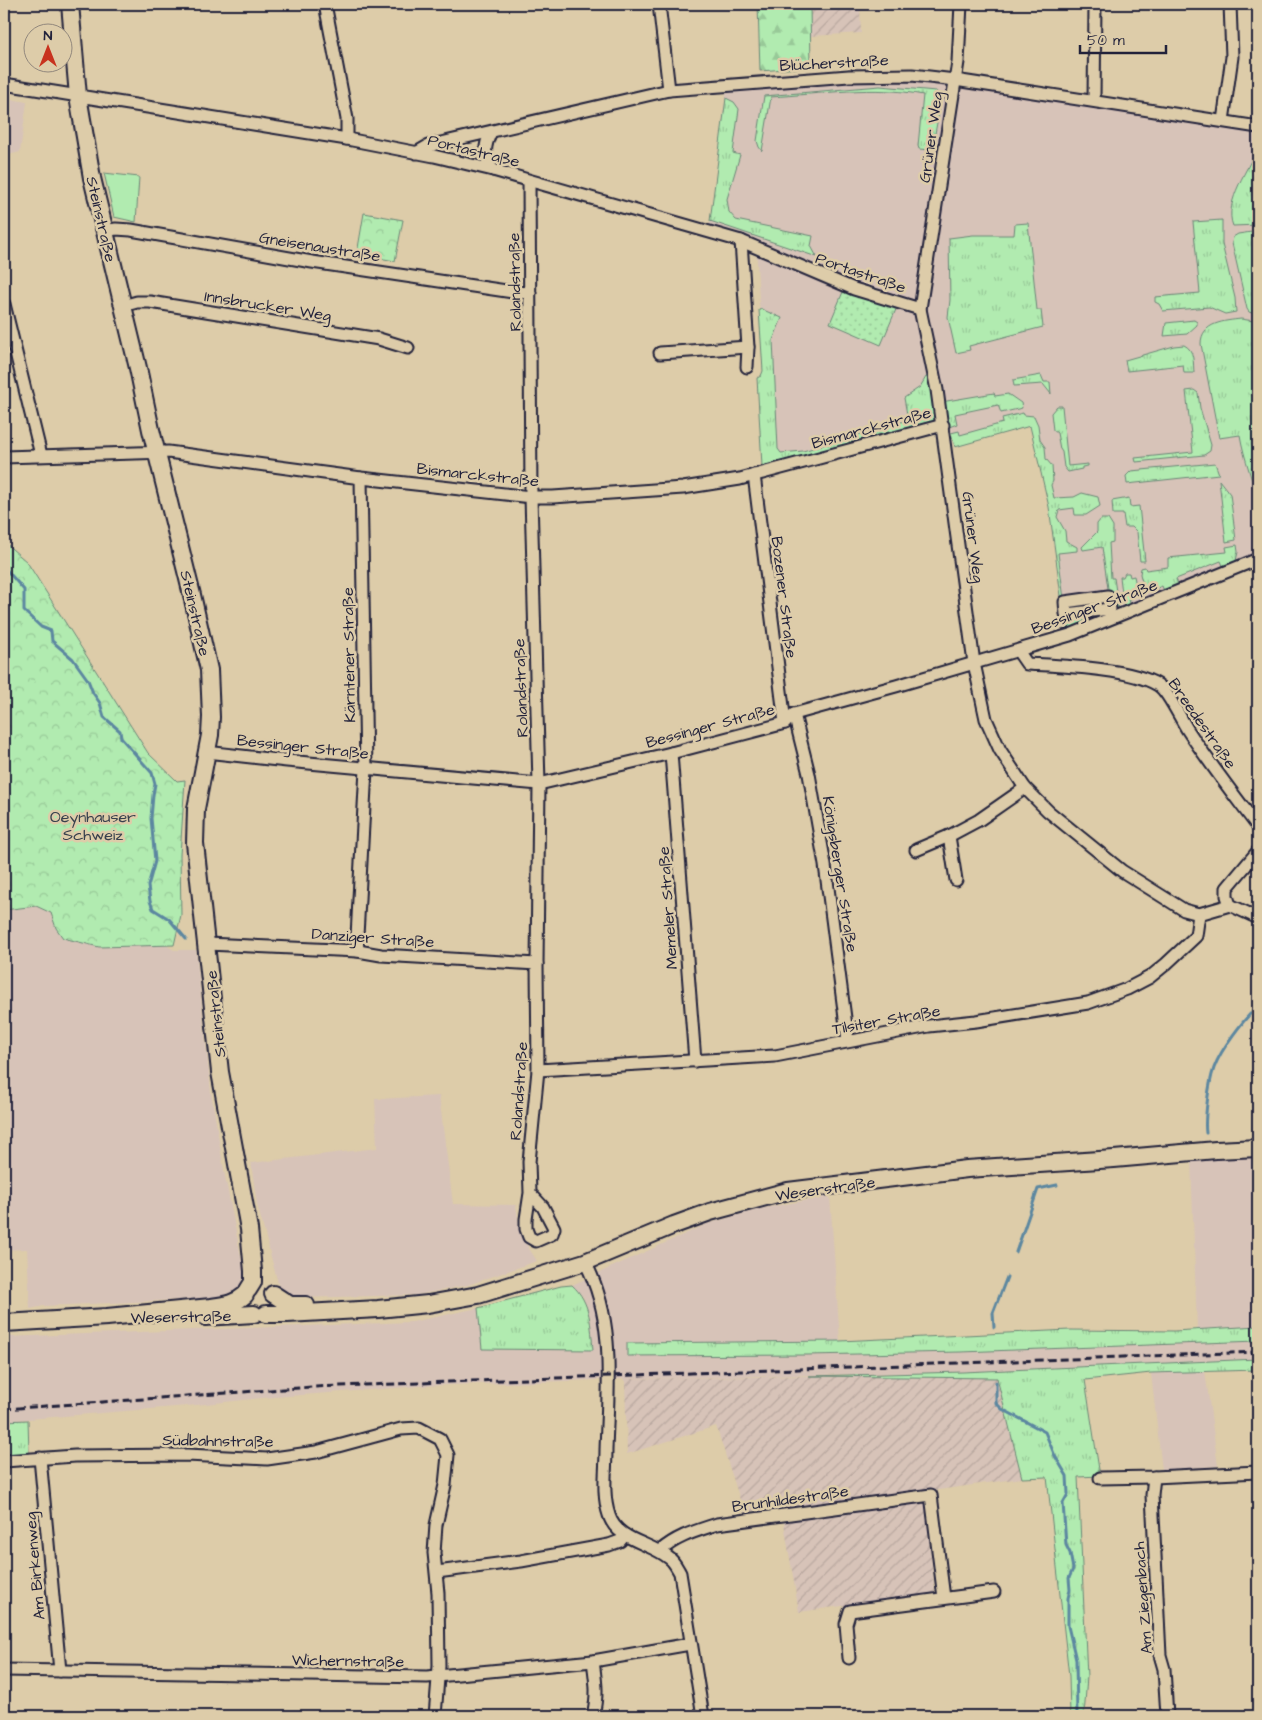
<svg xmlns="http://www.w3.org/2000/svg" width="1262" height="1720" viewBox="0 0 1262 1720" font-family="'Architects Daughter',sans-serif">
<defs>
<pattern id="industrial-furrows" width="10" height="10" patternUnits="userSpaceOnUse" patternTransform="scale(1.25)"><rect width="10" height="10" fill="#d7c3b8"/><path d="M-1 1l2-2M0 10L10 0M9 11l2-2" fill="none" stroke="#b8a79f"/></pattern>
<pattern id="grass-tufts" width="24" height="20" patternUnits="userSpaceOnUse" patternTransform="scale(1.25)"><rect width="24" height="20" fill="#b1ebb0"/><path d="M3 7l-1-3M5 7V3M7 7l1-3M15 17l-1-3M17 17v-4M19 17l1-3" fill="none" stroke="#98c998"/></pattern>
<pattern id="forest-firs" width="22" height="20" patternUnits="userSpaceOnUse" patternTransform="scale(1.25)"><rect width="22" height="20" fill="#b1ebb0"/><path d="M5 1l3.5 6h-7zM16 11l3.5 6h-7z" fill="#98c998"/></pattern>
<pattern id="park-crowns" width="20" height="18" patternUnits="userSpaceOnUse" patternTransform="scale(1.25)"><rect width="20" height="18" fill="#b1ebb0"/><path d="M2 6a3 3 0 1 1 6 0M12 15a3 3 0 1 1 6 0" fill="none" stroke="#98c998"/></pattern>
<pattern id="garden-dots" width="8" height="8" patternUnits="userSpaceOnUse" patternTransform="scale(1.25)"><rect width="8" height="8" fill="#b1ebb0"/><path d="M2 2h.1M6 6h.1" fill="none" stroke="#98c998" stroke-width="1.8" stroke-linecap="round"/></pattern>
</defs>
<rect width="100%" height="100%" fill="#ddcca9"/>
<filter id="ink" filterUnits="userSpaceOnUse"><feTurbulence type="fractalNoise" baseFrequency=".02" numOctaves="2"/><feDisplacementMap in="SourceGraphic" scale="10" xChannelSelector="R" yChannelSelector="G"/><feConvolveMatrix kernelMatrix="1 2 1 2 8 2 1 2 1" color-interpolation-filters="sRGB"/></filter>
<g filter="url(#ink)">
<g fill="#d7c3b8">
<polygon points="912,78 1094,104 1258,132 1258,555 1066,633 1049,507 1030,426 955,447 947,421 762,466 757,378 761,376 763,371 756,245 709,231 727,87"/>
<polygon points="4,98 27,102 20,152 4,156"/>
<polygon points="36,906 51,913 56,928 99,947 166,945 174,950 196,950 211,1092 225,1176 244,1272 242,1283 232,1296 222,1298 44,1306 30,1309 27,1249 4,1250 4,910"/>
<polygon points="439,1096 453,1204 516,1205 519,1226 528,1247 537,1261 468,1285 417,1295 295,1298 279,1287 257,1204 251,1163 377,1148 375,1099"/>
<polygon points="1258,1155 1258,1326 1197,1330 1191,1160"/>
<polygon points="830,1196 840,1341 628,1343 627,1355 807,1355 961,1352 1258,1341 1258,1359 963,1372 625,1379 421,1386 262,1398 187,1406 4,1421 4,1337 412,1322 478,1308 482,1349 593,1350 590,1317 583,1297 572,1285 707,1224 759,1209"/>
<polygon points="1205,1371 1218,1466 1162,1470 1151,1373"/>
</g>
<g fill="url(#industrial-furrows)">
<polygon points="810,4 860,4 861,33 811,36"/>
<polygon points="809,1376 997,1378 1022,1478 924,1492 935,1593 799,1612 781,1506 744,1512 716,1426 627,1454 625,1379"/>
</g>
<g fill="url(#grass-tufts)" stroke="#6a8676">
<path d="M880 86 936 91 940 96 941 101 932 150 919 149 918 146 923 95C874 85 821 94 771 97L762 151 759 147 757 141 764 96Z"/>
<polygon points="726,98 734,102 739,109 733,153 740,155 727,199 729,212 736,220 813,236 811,246 817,257 710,221"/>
<path d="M1258 146V225L1233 226C1223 202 1250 167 1258 146Z"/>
<polygon points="1222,220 1222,244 1235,298 1236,312 1225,314 1209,307 1163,311 1159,304 1155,302 1155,297 1200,293 1193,222"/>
<polygon points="1028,223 1037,310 1041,310 1043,327 969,346 970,350 956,353 948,317 950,300 949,238 973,235 1014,235 1015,224"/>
<polygon points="1258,231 1258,315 1249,312 1247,309 1232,243 1233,237 1238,234"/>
<polygon points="761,309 782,318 773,340 778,449 781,453 803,451 908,420 904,398 920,387 926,377 930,376 937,423 762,466 757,378 761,376 763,371 759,310"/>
<path d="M1241 319 1254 321 1258 325V507C1254 482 1244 459 1240 435L1219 438 1201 344C1201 322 1225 321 1241 319Z"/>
<polygon points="1194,320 1197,322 1197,325 1187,334 1164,336 1166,323"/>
<path d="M1184 345C1195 350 1193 363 1194 373H1184L1183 365 1127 371 1125 360 1174 346Z"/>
<polygon points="1041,375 1044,382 1050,382 1051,394 1043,384 1014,386 1013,380"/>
<polygon points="1194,390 1198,393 1200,408 1211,445 1210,451 1204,455 1136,462 1135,458 1193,452 1186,391"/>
<polygon points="994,393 995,396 1008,394 1021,403 1022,408 1001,413 998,405 955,414 957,424 949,427 947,421 944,421 941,402"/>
<polygon points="1057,406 1062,406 1068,466 1088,464 1088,466 1082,467 1082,469 1068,472 1064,467 1062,452 1060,449 1057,433 1053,430 1051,413"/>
<polygon points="1023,413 1024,415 1034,416 1038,425 1040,440 1045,447 1046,459 1052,466 1053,481 1051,485 1054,498 1074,497 1082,493 1098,497 1100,506 1086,515 1075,515 1074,508 1059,510 1057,517 1065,531 1066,541 1077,547 1077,551 1058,553 1066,615 1085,612 1087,624 1066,633 1049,507 1030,426 955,447 951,433 959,431 960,435 1003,423 1002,418"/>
<polygon points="1215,463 1219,474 1127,484 1126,476 1131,471"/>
<polygon points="1219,480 1230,494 1236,540 1226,542"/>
<polygon points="1129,498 1130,507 1139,506 1145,561 1140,561 1137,532 1132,527 1125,527 1123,514 1113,514 1112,501"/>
<polygon points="1101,519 1108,519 1113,527 1113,542 1109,543 1111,578 1114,578 1119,612 1106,617 1091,617 1090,612 1111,609 1102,547 1083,550 1082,547 1097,532 1097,524"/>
<polygon points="1237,545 1238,552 1235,565 1224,568 1221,561 1176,579 1179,586 1165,593 1162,586 1145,593 1140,574 1141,568 1145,567 1146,570 1168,567 1168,558 1227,552 1226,547"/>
<polygon points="1125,573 1129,573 1130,577 1134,576 1138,595 1128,600 1130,606 1124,609 1120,577 1123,577"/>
<path d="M572 1285C591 1302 591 1327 593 1350L482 1349 478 1308 561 1286Z"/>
<polygon points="1258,1326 1258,1341 961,1352 807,1355 627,1356 627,1343 840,1341 1070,1330 1174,1331"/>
<polygon points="1258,1359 1258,1370 1151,1373 1085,1380 1100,1476 1078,1477 1087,1677 1084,1716 1070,1716 1069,1676 1047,1477 1022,1478 997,1378 809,1376 963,1372"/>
<polygon points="28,1420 29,1454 4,1456 4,1421"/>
</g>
<polygon fill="url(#forest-firs)" stroke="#6a8676" points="758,4 810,4 811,67 760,71"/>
<g fill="url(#park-crowns)" stroke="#6a8676">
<polygon points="364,213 403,220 395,261 357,254"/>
<polygon points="4,542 27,562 148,753 177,781 185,780 180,855 181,915 174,945 99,947 63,938 56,928 51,913 36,906 4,910"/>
</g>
<polygon fill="url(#garden-dots)" stroke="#6a8676" points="845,287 897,307 881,345 830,323"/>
<polygon fill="#b1ebb0" stroke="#6a8676" points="104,173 139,177 136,222 114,217"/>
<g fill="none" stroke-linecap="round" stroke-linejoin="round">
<g stroke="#5c87a0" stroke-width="3">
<polyline points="4,567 24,590 24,611 41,627 51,631 52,641 73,659 88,680 93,693 100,703 104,717 120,731 121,738 152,773 155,784 153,795 151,818 155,861 148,886 150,901 153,909 169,919 186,939"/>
<path d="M1206 1133C1204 1119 1209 1082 1214 1068 1221 1049 1243 1020 1258 1006"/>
<polyline points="1016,1252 1038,1189 1057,1185"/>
<polyline points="994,1327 993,1313 1007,1277"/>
<polyline points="996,1382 996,1403 1002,1409 1045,1432 1055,1456 1067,1476 1068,1494 1063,1503 1066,1545 1070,1553 1073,1569 1069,1578 1070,1590 1068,1598 1068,1626 1076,1660 1077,1716"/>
</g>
<g stroke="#22223b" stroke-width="15">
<g id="street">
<polyline points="325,4 347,119 347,139"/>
<polyline points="659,4 669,90"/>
<polyline points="961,4 958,62 920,309 937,390 974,663 986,719 1000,750 1025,788 1048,811 1122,871 1184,910 1199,914 1230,905 1258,918"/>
<polyline points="4,84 347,139 434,156 493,170 741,241 854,289 920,309"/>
<polyline points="1094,100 1095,4"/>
<polyline points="1223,121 1232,57 1230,4"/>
<path d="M491 132C484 146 483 157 493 170"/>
<polyline points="416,153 428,146 669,90 849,76 912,75 955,80 1258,127"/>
<polyline points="529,181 531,497 539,784 537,964 538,1070 529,1162 530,1193 526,1219 526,1229 529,1237 536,1241 552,1234 554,1228 543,1207 530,1193"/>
<polyline points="105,231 116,229 131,230 312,262 513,292 530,293"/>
<polyline points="741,241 748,347 747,367"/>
<polyline points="4,304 41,455"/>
<polyline points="123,306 137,302 150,302 379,339 408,348"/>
<polyline points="660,353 748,347"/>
<polyline points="4,457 168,452 361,478 531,497 553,497 683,488 740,479 943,425"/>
<polyline points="754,475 785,723"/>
<polygon points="1108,596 1110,609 1066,614 1065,602"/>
<path d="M1018 651 1027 664C1061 666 1130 668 1158 685 1168 691 1180 718 1187 729 1209 763 1234 795 1258 827"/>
<polyline points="794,714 809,774 825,865 848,1041"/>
<polyline points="206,752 287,761 539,784 671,753 785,723 794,714 896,686 1070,635 1258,559"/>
<polyline points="671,753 695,1061"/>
<polyline points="949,836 956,880"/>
<polyline points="916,850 949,836 979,820 1025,788"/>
<polyline points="1230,905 1227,896 1227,888 1258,851"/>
<polyline points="207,944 358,951 381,955 537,964"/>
<polyline points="358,951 357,936 366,769 361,478"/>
<polyline points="538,1070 775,1056 929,1026 976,1021 1088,1003 1127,989 1150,977 1166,964 1196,936 1199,914"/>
<path d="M585 1262C616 1320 608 1387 606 1450 606 1471 602 1494 609 1515 617 1541 650 1542 669 1558 674 1561 677 1568 680 1573L703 1716"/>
<polyline points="40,1458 60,1671"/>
<polyline points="4,1461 75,1456 187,1455 267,1459 316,1452 401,1429 419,1428 440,1439 448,1455 445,1485 436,1525 434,1553 438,1593 439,1666 435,1716"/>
<polyline points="1154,1477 1152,1495 1160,1655 1164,1669 1167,1716"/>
<polyline points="1100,1478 1154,1477 1258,1472"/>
<path d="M660 1551C677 1536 696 1531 717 1524L931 1495 944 1598"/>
<polyline points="437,1572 521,1561 609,1545 620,1541 625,1535"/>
<polyline points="849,1658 846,1624 850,1611 994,1592"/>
<path d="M593 1661C596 1683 598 1694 593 1716"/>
<polyline points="4,1670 427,1677 593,1661 690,1644"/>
</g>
</g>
<g stroke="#22223b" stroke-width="20">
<g id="secondary">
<polyline points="70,4 78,96 92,178 138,368 151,430 192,595 209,670 211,717 210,735 196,809 195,843 220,1072 249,1229 253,1271 253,1282 248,1290"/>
<polyline points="273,1294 290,1305 306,1305"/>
<polyline points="266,1314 287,1314 378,1309 428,1304 478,1295 585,1262 674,1225 710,1212 788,1191 967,1169 1114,1159 1216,1150 1258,1148"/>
<polyline points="205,1317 254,1314"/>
<path d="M4 1323 107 1317 211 1307C225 1305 235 1304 245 1295"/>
</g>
</g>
<use href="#street" stroke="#ddcca9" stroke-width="11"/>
<use href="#secondary" stroke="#ddcca9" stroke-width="16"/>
<polyline stroke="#22223b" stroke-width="3" stroke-dasharray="8 4" stroke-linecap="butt" points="4,1409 312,1387 1258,1352"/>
</g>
</g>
<g text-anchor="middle" stroke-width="5" stroke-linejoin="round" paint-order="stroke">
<g font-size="16" fill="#22223b" stroke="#ddcca9">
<text transform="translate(834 62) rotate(-3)" y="6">Blücherstraße</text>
<text transform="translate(930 137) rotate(-82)" y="6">Grüner Weg</text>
<text transform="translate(474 150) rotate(14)" y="6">Portastraße</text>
<text transform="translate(102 219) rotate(77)" y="6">Steinstraße</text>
<text transform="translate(320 246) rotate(9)" y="6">Gneisenaustraße</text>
<text transform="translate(861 272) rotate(19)" y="6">Portastraße</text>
<text transform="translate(514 282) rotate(-91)" y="6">Rolandstraße</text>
<text transform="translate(268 305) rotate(9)" y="6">Innsbrucker Weg</text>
<text transform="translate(871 427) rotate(-15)" y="6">Bismarckstraße</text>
<text transform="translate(478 474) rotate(6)" y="6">Bismarckstraße</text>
<text transform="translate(974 537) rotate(83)" y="6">Grüner Weg</text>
<text transform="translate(785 597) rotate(83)" y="6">Bozener Straße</text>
<text transform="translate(1094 606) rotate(-20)" y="6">Bessinger Straße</text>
<text transform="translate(196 613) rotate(77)" y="6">Steinstraße</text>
<text transform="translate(348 655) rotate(-91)" y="6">Kärntener Straße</text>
<text transform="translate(520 688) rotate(-92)" y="6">Rolandstraße</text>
<text transform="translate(1203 723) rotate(55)" y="6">Breedestraße</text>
<text transform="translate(710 725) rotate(-15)" y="6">Bessinger Straße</text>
<text transform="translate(303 746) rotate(6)" y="6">Bessinger Straße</text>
<text transform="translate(841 874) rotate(81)" y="6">Königsberger Straße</text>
<text transform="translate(667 908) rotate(-94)" y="6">Memeler Straße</text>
<text transform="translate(373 937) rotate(4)" y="6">Danziger Straße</text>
<text transform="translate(215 1014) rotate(-96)" y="6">Steinstraße</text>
<text transform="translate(886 1019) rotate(-10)" y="6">Tilsiter Straße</text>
<text transform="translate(518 1091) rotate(-86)" y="6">Rolandstraße</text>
<text transform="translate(825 1188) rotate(-8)" y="6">Weserstraße</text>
<text transform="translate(181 1316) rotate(-1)" y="6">Weserstraße</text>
<text transform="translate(218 1440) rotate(1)" y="6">Südbahnstraße</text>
<text transform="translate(790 1498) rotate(-8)" y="6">Brunhildestraße</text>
<text transform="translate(34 1566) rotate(-95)" y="6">Am Birkenweg</text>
<text transform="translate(1142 1598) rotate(-94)" y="6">Am Ziegenbach</text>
<text transform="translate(348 1660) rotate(1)" y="6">Wichernstraße</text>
</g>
<g font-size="16" fill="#37404d" stroke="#ddcca9">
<text x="93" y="822">Oeynhauser<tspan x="93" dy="18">Schweiz</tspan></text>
</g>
</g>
<rect width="1262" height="1720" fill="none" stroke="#ddcca9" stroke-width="20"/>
<rect x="10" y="10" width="1242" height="1700" fill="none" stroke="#22223b" stroke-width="2" filter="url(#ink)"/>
<g transform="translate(48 48)"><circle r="24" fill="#ddcca9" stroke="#92887d"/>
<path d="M0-4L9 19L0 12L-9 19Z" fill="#c8321e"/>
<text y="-8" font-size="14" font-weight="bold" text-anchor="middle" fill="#22223b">N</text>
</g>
<path d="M1080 45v8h86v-8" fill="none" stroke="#22223b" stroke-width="2.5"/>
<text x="1087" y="45" font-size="15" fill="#22223b" stroke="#ddcca9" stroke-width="4" paint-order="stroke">50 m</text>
</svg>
